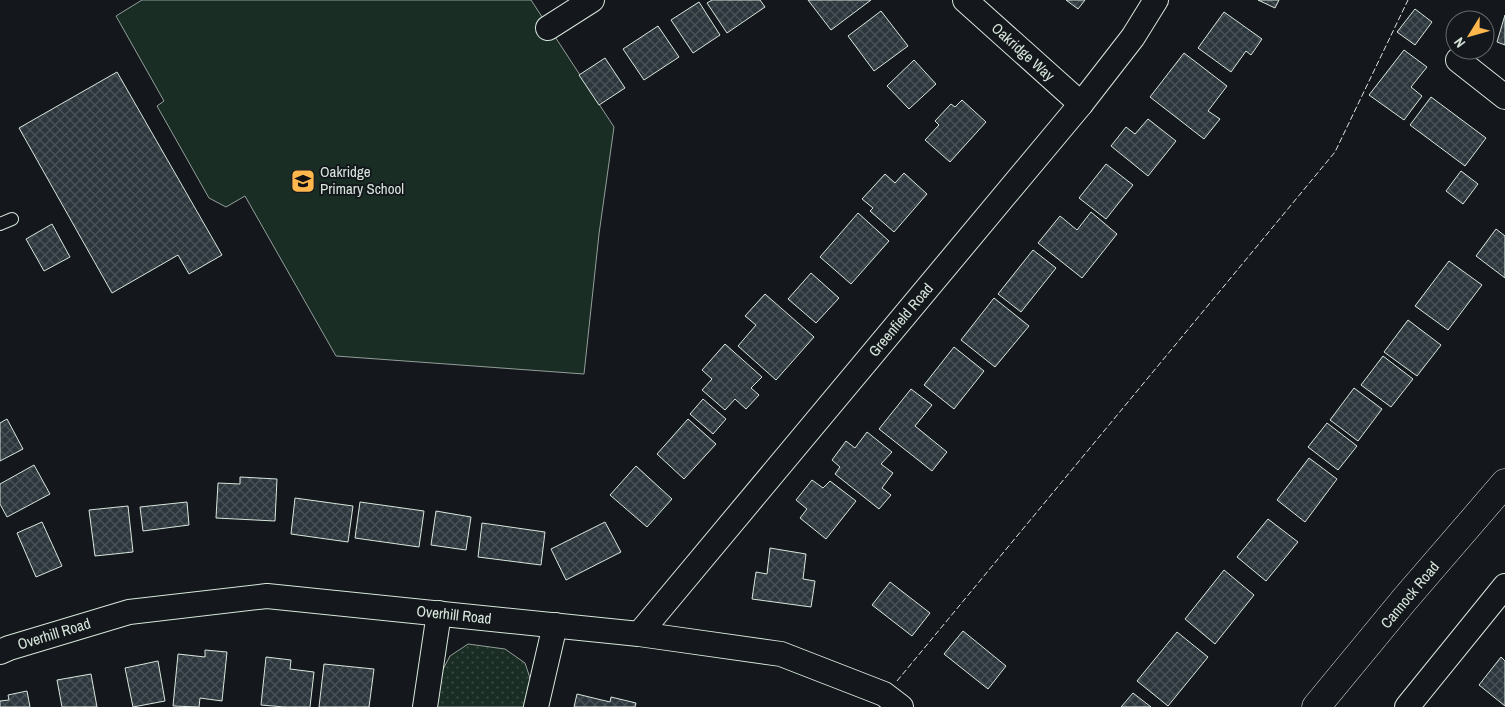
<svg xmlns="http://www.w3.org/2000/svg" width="1505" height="707" font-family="'Archivo Narrow',sans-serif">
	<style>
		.grass { fill: url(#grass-dots); stroke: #939e99 }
		.park { fill: #1a2d24; stroke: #939e99 }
		.building { fill: url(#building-cross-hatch); stroke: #d8e6dc }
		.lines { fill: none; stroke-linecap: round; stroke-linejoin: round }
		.service-casing { stroke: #d8e6dc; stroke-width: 14 }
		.minor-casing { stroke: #d8e6dc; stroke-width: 26 }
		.primary-casing { stroke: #d8e6dc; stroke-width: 29 }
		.service { stroke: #14181c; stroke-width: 12 }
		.minor { stroke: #14181c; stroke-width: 24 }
		.primary { stroke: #14181c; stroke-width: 28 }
		.fence { stroke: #d8e6dc; stroke-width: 1; stroke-dasharray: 6 2.5; stroke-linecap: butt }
		.labels { text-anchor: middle; stroke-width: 4; stroke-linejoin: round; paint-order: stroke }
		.street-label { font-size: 15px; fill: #d8e6dc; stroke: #14181c }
		.poi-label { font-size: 15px; fill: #d8e6dc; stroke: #14181c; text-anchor: start }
	</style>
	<defs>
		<pattern id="grass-dots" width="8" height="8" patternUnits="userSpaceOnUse" patternTransform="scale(1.25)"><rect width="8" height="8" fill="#1a2d24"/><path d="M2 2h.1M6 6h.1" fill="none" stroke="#3b4b43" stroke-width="1.8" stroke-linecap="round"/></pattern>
		<pattern id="building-cross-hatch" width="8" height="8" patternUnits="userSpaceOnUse" patternTransform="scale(1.25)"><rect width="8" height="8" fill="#2c363c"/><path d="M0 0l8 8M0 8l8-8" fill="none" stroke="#4a5358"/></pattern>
	</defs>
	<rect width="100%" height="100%" fill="#14181c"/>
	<polygon class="grass" points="468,644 505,649 525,663 531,681 525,707 435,707 440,675 450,656"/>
	<polygon class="park" points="142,0 531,0 614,127 599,234 584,374 336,356 245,196 226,207 209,198 157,106 164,101 116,16"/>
	<g class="building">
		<polygon points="712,0 760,0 765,7 727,33 707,3"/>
		<polygon points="808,0 871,0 831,30"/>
		<polygon points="1066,0 1085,0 1078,9"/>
		<polygon points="1258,0 1279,0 1275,8"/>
		<polygon points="699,2 720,35 693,53 671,20"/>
		<polygon points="1415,9 1432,22 1415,45 1397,32"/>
		<polygon points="881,11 908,46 874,71 848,36"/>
		<polygon points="1224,12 1262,39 1251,55 1246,51 1231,72 1198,48"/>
		<polygon points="1505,15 1505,45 1497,42"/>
		<polygon points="658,26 679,57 644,80 623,49"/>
		<polygon points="1404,50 1427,67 1411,87 1422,96 1404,120 1369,95"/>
		<polygon points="1184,53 1227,86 1208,111 1220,119 1204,139 1150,97"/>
		<polygon points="605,58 625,88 599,105 579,75"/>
		<polygon points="914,60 936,84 909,109 887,86"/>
		<polygon points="117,72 222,255 189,274 178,255 112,293 19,128"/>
		<polygon points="1431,97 1486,138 1465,166 1410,125"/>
		<polygon points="962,100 986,122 950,162 925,140 939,125 935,121 951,104 955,107"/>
		<polygon points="1148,119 1176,141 1148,176 1111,146 1126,127 1135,134"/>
		<polygon points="1106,164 1133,185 1106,219 1079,198"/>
		<polygon points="1461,171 1478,184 1463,204 1446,191"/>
		<polygon points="904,173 927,194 894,232 870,211 873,208 862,199 885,174 895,183"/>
		<polygon points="1091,212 1117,234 1082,278 1038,243 1060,216 1077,230"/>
		<polygon points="858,213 889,241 851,284 820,257"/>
		<polygon points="52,224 70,257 44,271 26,239"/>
		<polygon points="1496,229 1505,236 1505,278 1476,256"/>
		<polygon points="1033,250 1056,268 1021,312 998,294"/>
		<polygon points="1449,261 1482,285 1448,330 1415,306"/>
		<polygon points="811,273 839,298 816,323 788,299"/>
		<polygon points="765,294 814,337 776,380 738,346 756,325 745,316"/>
		<polygon points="994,298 1029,326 995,367 961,340"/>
		<polygon points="1408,320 1441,345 1417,376 1384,352"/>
		<polygon points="725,344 762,377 751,388 759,395 746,409 735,399 725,410 702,390 712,379 702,370"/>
		<polygon points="954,347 984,371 954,409 924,385"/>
		<polygon points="1383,356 1413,379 1391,407 1361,385"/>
		<polygon points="1354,388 1382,409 1358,441 1330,420"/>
		<polygon points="911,389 932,405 915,426 947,452 932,471 879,429"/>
		<polygon points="703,399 726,419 713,434 690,414"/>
		<polygon points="7,419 23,449 0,461 0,423"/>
		<polygon points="688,419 716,444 684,479 657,454"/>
		<polygon points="1327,423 1357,446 1338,470 1308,447"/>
		<polygon points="867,432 892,452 881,464 893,473 882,488 891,495 879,509 835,474 840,467 832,460 846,441 855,448"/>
		<polygon points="1309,458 1337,479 1305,522 1277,500"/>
		<polygon points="34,465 50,494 7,517 0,504 0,484"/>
		<polygon points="636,466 672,499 647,527 610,495"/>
		<polygon points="240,477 277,479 275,521 216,518 218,483 240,484"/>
		<polygon points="812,480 823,488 830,481 856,501 826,539 800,518 807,509 796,500"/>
		<polygon points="295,498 353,506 348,542 291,534"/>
		<polygon points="187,502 189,525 143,531 140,507"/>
		<polygon points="360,502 424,511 419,547 355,538"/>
		<polygon points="128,506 133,552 95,556 89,510"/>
		<polygon points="436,511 471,517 466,550 431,545"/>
		<polygon points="1268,519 1298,542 1266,581 1237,557"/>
		<polygon points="42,522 62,566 36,577 17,533"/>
		<polygon points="605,522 621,552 566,580 551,549"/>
		<polygon points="482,523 545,532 541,565 478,557"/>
		<polygon points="770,548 806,554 803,579 815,581 811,607 752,599 756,572 767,574"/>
		<polygon points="1224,570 1254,595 1215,644 1185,619"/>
		<polygon points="890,582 930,613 912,636 872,605"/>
		<polygon points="963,631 1006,666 988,689 944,654"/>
		<polygon points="1177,632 1208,657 1168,706 1137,681"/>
		<polygon points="205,650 227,652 222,701 200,698 199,707 173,706 178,654 205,657"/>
		<polygon points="266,657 291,660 290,669 314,672 310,707 284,707 261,705"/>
		<polygon points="1501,657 1505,661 1505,706 1479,685"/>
		<polygon points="158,661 165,701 133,707 125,668"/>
		<polygon points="324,664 374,669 369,707 319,707"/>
		<polygon points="91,674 97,707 62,707 57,680"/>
		<polygon points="27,691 30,707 0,707 0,701 9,700 8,695"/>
		<polygon points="1133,693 1151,707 1121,707"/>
		<polygon points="577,694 610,702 611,697 636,703 635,707 574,707"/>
	</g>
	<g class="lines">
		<g class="service-casing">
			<polyline id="service" points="0,224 12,219"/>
		</g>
		<g class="minor-casing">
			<g id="minor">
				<polyline points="965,0 1081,104"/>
				<polyline points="548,28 592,0"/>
				<polyline points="1458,60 1505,97"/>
				<polyline points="639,634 1081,104 1133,37 1156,0"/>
				<polyline points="0,652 9,648 129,612 267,596 639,634 781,654 884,694 901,707"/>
				<polyline points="425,707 439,613"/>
				<polyline points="536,707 555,625"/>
				<polyline points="1407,707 1505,586"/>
			</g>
		</g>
		<g class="primary-casing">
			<polyline id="primary" points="1316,707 1405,599 1505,483"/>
		</g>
		<use href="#service" class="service"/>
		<use href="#minor" class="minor"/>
		<use href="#primary" class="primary"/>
		<polyline class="fence" points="897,681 1335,152 1408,0"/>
	</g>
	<defs>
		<g id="school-square" transform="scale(1.25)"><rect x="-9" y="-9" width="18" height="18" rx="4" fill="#ffb74d" stroke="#14181c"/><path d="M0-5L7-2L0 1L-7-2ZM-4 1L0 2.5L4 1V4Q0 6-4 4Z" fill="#111"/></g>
	</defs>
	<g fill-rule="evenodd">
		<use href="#school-square" x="303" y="181"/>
	</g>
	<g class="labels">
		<g class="street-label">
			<text transform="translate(1023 52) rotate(42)" y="5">Oakridge Way</text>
			<text transform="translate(901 320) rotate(-50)" y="5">Greenfield Road</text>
			<text transform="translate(1410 595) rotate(-50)" y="5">Cannock Road</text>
			<text transform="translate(454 615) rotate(6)" y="5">Overhill Road</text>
			<text transform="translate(54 634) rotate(-17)" y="5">Overhill Road</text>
		</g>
		<g class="poi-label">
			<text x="320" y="177">Oakridge<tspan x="320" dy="17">Primary School</tspan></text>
		</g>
	</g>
	<g transform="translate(1470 35) rotate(233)"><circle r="24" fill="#14181c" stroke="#626a69"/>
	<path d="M0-4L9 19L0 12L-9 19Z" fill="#ffb74d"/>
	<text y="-8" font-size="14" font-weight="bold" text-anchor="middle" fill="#d8e6dc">N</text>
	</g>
</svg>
